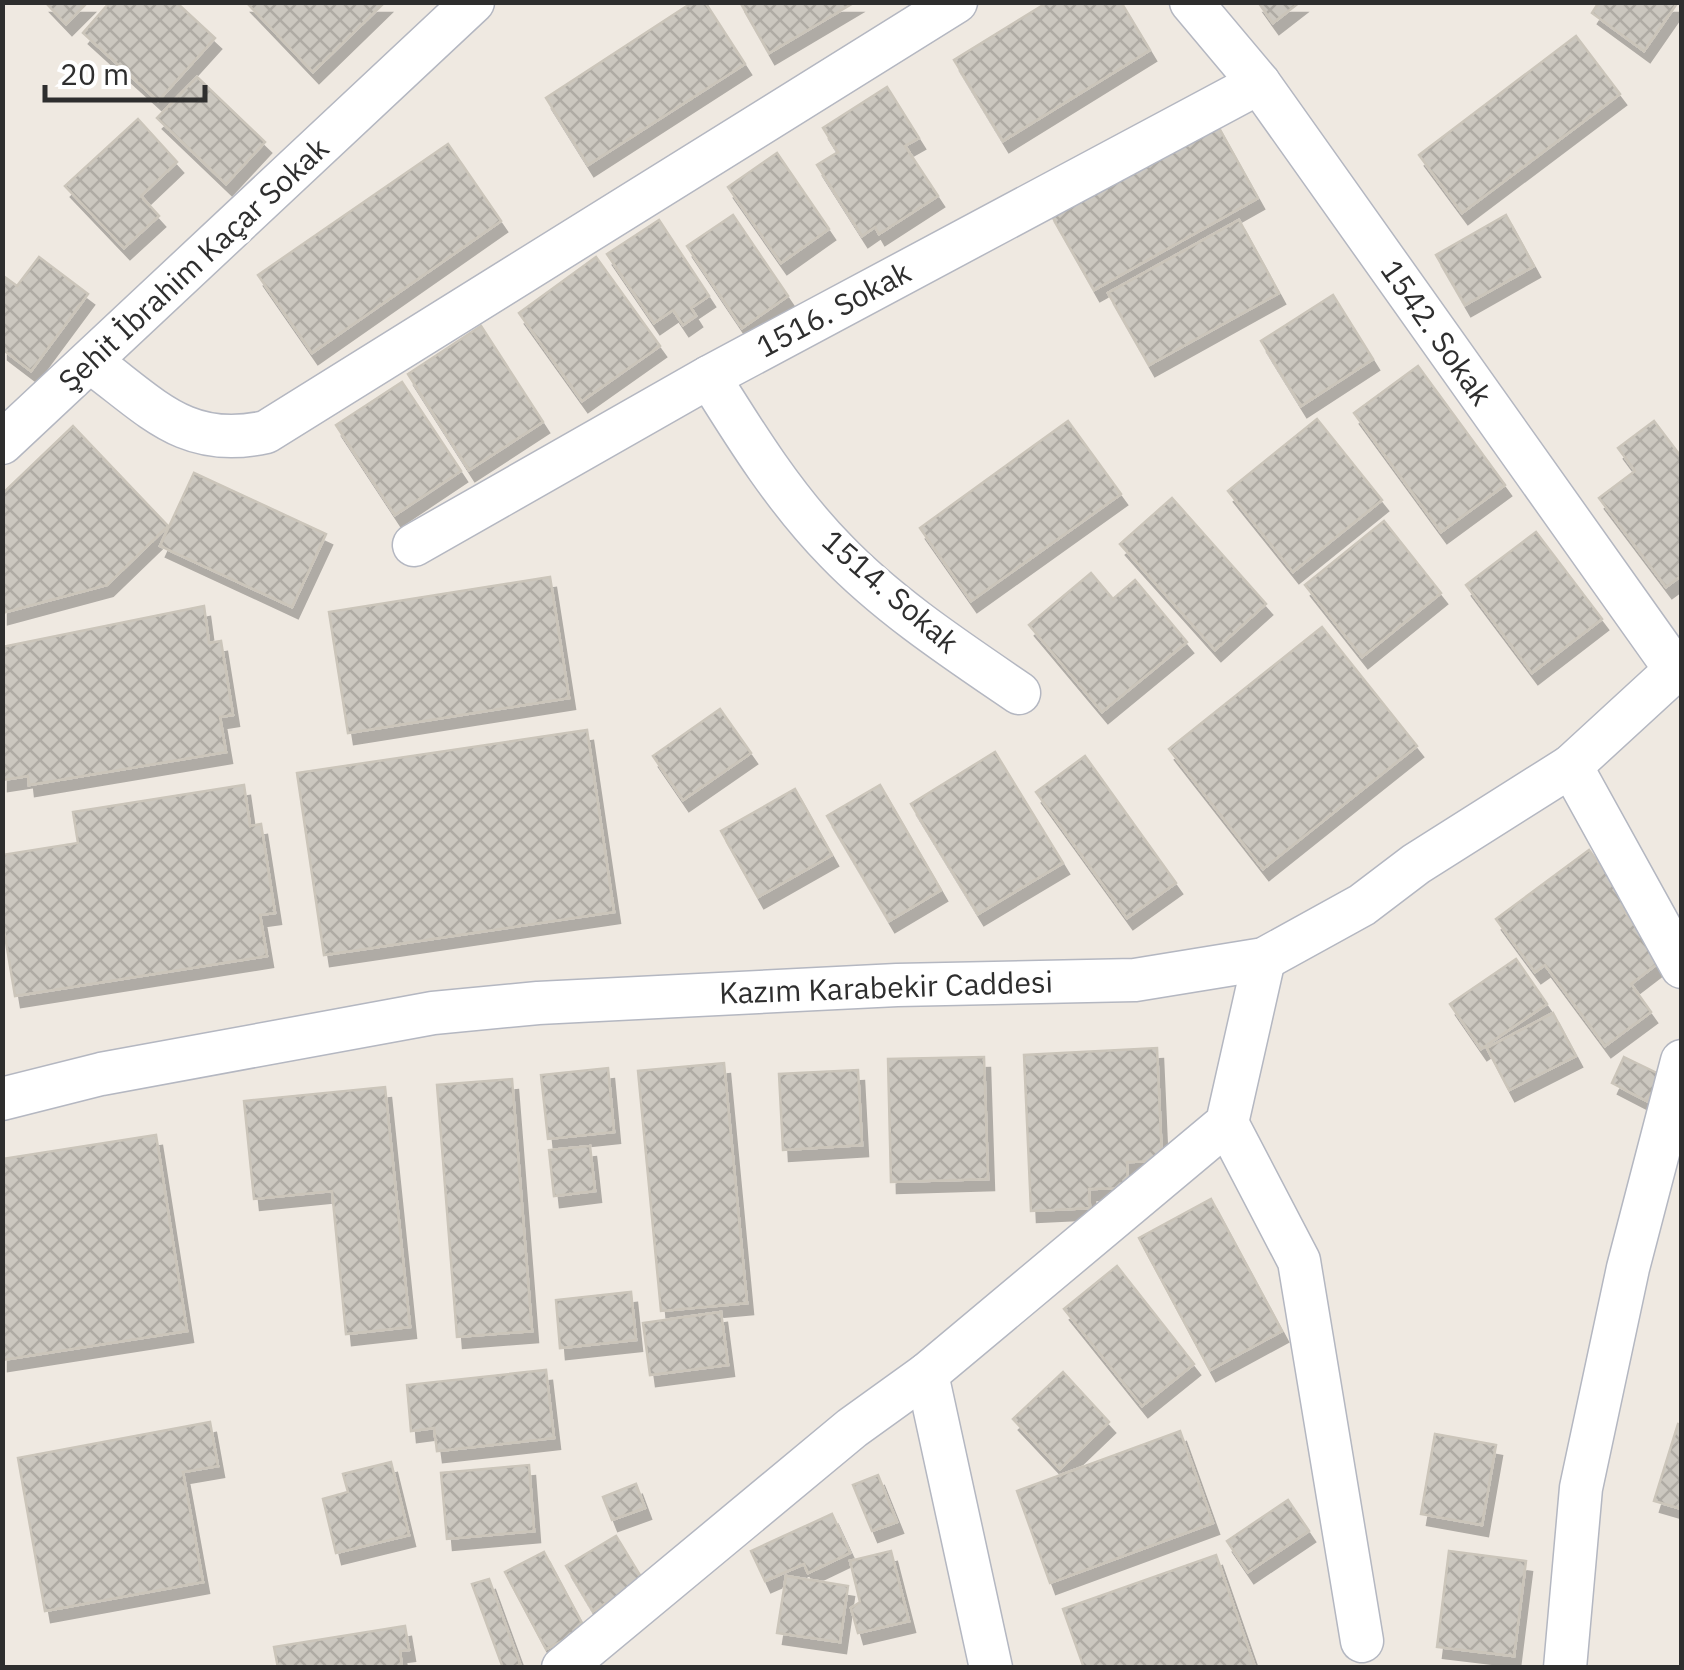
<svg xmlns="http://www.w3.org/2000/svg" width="1684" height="1670" font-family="'IBM Plex Sans',sans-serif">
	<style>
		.building { fill: url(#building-cross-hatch); stroke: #cbc5ba; stroke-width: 2.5; filter: url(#shadow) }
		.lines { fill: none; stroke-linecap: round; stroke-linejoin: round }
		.minor-casing { stroke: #b4b7c1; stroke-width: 45 }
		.minor { stroke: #fff; stroke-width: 42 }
		.labels { text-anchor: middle; stroke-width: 8; stroke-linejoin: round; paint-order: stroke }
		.street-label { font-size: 30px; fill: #2e2e2e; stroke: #fff }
	</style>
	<defs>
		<pattern id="building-cross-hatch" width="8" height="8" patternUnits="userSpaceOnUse" patternTransform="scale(2.5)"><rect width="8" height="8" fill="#cbc7bf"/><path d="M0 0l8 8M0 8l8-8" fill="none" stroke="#afaba4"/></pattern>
		<filter id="shadow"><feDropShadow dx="6" dy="11" stdDeviation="0" flood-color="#0004"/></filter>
	</defs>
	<rect width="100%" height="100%" fill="#efe9e1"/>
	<g class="building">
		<polygon points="45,2 88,2 66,24"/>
		<polygon points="110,2 176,2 215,38 158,101 83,33"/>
		<polygon points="246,2 385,2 313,72"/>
		<polygon points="693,2 705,2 745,64 588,165 546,98"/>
		<polygon points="740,2 855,2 769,53"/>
		<polygon points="1048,2 1121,2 1150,50 1003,141 954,60"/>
		<polygon points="1258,2 1300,2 1273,23"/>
		<polygon points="1599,2 1678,2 1644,51 1592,13"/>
		<polygon points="1576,36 1620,94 1462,213 1419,155"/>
		<polygon points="197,77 265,142 226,184 157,118"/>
		<polygon points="887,87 919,138 905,146 938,196 879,234 875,227 862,236 817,165 838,152 823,128"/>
		<polygon points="138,119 177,162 141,196 159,216 124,248 65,186"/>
		<polygon points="1214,119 1258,198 1094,290 1049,211"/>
		<polygon points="448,144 501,221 312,353 258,275"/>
		<polygon points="777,153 829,229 781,263 728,187"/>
		<polygon points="733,215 788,296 742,328 687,246"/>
		<polygon points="1506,215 1534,266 1465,305 1436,255"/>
		<polygon points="659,220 709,296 691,308 696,316 683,325 673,310 654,323 607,254"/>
		<polygon points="1239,220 1279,293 1149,365 1108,293"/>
		<polygon points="39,257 88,294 31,371 2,349 2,275 17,286"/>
		<polygon points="596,257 660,346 582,401 519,313"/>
		<polygon points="1333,295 1373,359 1301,406 1261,341"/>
		<polygon points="481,326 543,422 469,470 408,374"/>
		<polygon points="1418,366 1505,485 1441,532 1354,413"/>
		<polygon points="402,382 461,471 395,515 336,425"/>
		<polygon points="1317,419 1382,500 1293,572 1228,491"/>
		<polygon points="1068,421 1121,494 971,601 920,528"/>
		<polygon points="1654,421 1682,458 1682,575 1666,587 1599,498 1635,471 1618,448"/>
		<polygon points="73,426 168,526 107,585 2,613 2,494"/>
		<polygon points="194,473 326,534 292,607 160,546"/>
		<polygon points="1172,498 1266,604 1215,650 1120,544"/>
		<polygon points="1384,521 1441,593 1362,657 1305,585"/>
		<polygon points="1536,532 1602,619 1532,673 1466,585"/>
		<polygon points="1091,573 1113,599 1135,580 1187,642 1102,712 1029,625"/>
		<polygon points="550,577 569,698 348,733 329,612"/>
		<polygon points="204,606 209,643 221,641 233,715 220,717 226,752 29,785 28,776 2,780 2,647"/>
		<polygon points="1322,627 1417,746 1263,869 1169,749"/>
		<polygon points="720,709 751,753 683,800 653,756"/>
		<polygon points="587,730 614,912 324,955 297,773"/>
		<polygon points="995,752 1063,863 978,914 911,804"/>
		<polygon points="1085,756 1176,883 1127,918 1036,792"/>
		<polygon points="244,785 250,826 261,824 275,913 260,915 267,956 15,996 2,918 2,855 78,843 73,812"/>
		<polygon points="880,785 941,890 889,921 827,816"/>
		<polygon points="795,789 832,855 758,897 721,831"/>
		<polygon points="1589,850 1627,902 1621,907 1661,961 1631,984 1651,1012 1605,1046 1545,965 1535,972 1496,919"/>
		<polygon points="1516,959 1547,1004 1481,1049 1450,1004"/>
		<polygon points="1553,1013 1576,1056 1509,1090 1487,1048"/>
		<polygon points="1157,1048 1162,1161 1127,1162 1128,1188 1089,1189 1090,1208 1031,1211 1024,1055"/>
		<polygon points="984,1057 988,1179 891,1182 888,1059"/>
		<polygon points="1624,1057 1661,1075 1647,1101 1612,1083"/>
		<polygon points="724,1063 747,1303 661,1311 638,1071"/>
		<polygon points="608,1068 614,1132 548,1139 541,1075"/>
		<polygon points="858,1070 862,1145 783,1150 779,1074"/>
		<polygon points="512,1079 532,1331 457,1337 437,1085"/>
		<polygon points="385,1087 410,1327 346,1334 332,1191 254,1199 244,1101"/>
		<polygon points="156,1135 187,1331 2,1360 2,1159"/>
		<polygon points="590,1146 595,1191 554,1196 549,1150"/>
		<polygon points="1211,1199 1282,1331 1210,1370 1139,1238"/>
		<polygon points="1117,1266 1194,1364 1142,1406 1064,1309"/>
		<polygon points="631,1292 636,1340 560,1348 556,1300"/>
		<polygon points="721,1312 728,1365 650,1375 643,1323"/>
		<polygon points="546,1370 554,1438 437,1451 434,1428 411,1431 407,1385"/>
		<polygon points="1063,1372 1109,1422 1060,1469 1013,1419"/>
		<polygon points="210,1422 218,1466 183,1472 203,1582 45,1611 18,1458"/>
		<polygon points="1678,1424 1682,1425 1682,1509 1654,1501"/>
		<polygon points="1180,1431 1213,1523 1050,1583 1017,1491"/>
		<polygon points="1435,1434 1496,1445 1482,1525 1421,1514"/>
		<polygon points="391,1462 409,1535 336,1553 323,1499 348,1492 343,1474"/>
		<polygon points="529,1465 534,1531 447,1539 441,1473"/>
		<polygon points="878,1475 897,1522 872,1531 853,1485"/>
		<polygon points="636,1484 645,1508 612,1520 603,1497"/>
		<polygon points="1288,1500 1309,1531 1248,1572 1227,1541"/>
		<polygon points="832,1514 850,1553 808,1573 804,1564 765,1581 751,1551"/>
		<polygon points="616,1536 643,1580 593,1611 566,1566"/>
		<polygon points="891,1551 909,1621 858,1633 851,1608 860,1602 850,1561"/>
		<polygon points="1449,1551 1526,1561 1514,1656 1437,1647"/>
		<polygon points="544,1552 585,1629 546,1649 505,1572"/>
		<polygon points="1216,1555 1255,1667 1084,1668 1063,1609"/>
		<polygon points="786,1576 848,1586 840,1642 777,1633"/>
		<polygon points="489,1579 520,1664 512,1668 503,1668 472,1584"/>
		<polygon points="405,1626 409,1650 400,1651 402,1668 278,1668 274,1647"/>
	</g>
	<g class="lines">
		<g class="minor-casing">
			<g id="minor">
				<polyline points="1191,2 1259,83 1675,669"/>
				<path d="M92,363c60,44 94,87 174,69l690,-430"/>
				<path d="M709,377c38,61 76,122 127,174 53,55 120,99 183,142"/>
				<polyline points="2,443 473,2"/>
				<polyline points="414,545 709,377 1259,83"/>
				<polyline points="1571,766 1682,967"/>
				<polyline points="2,1099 101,1074 433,1013 538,1003 897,985 1135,980 1264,959 1362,905 1416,864 1571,766 1682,664"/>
				<polyline points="1227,1123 1299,1261 1362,1641"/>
				<polyline points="927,1374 991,1668"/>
				<polyline points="563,1668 852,1428 927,1374 1227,1123 1264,959"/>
				<polyline points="1565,1668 1581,1488 1628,1268 1682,1061"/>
			</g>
		</g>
		<use href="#minor" class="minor"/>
	</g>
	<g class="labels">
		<g class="street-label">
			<text transform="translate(194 265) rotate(-43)" y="10">Şehit İbrahim Kaçar Sokak</text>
			<text transform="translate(834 310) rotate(-28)" y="10">1516. Sokak</text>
			<text transform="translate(1436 333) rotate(55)" y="10">1542. Sokak</text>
			<text transform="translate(890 592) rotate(41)" y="10">1514. Sokak</text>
			<text transform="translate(886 988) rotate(-2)" y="10">Kazım Karabekir Caddesi</text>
		</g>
	</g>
	<rect width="1684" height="1670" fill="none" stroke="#2e2e2e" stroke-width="10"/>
	<path d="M45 85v15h160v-15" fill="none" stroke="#2e2e2e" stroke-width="5"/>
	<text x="60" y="85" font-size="30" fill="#2e2e2e" stroke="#ffffff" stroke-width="8" paint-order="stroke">20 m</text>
</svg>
